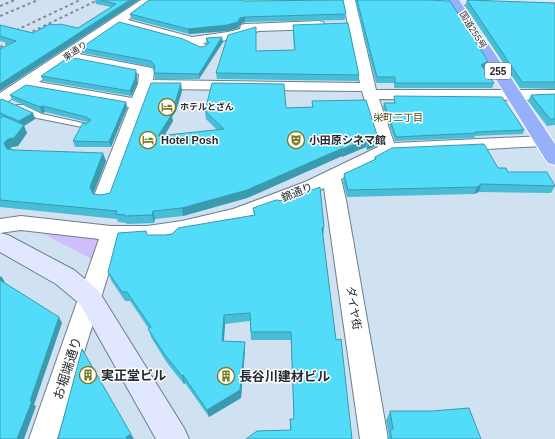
<svg xmlns="http://www.w3.org/2000/svg" width="555" height="439" font-family="Helvetica,'Noto Sans JP',sans-serif">
	<style>
		.green { fill: #cebefc }
		.lines { fill: none; stroke-linecap: round; stroke-linejoin: round }
		.lane-casing { stroke: #6d7e8b; stroke-width: 2 }
		.street-casing { stroke: #6d7e8b; stroke-width: 2 }
		.secondary-casing { stroke: #6d7e8b; stroke-width: 2 }
		.highway-casing { stroke: #fff; stroke-width: 2 }
		.lane { fill: #fff; fill-rule: evenodd }
		.street { fill: #fff; fill-rule: evenodd }
		.secondary { fill: #e0e7fe; fill-rule: evenodd }
		.highway { fill: #97b0fa; fill-rule: evenodd }
		.rail { stroke: #7f8c97; stroke-width: 2; stroke-dasharray: 3 3; stroke-linecap: butt }
		.wall { fill: #47bdd7 }
		.shaded-wall { fill: #3a9aaf }
		.building { fill: #53dcfa; stroke: #3a9aaf }
		.labels { text-anchor: middle; stroke-width: 3; stroke-linejoin: round; paint-order: stroke }
		.far-street-label { font-size: 9px; fill: #232a30; stroke: #fff }
		.far-poi-label { font-size: 9px; font-weight: bold; fill: #232a30; stroke: #fff; text-anchor: start }
		.shield { fill: #fff; stroke: #656a6e; stroke-width: 1 }
		.shield-label { font-size: 10px; font-weight: bold; fill: #232a30 }
		.far-neighbourhood-label { font-size: 10px; fill: #514d0f; stroke: #fff }
		.poi-label { font-size: 11px; font-weight: bold; fill: #232a30; stroke: #fff; text-anchor: start }
		.street-label { font-size: 11px; fill: #232a30; stroke: #fff }
		.near-street-label { font-size: 13px; fill: #232a30; stroke: #fff }
		.near-poi-label { font-size: 13px; font-weight: bold; fill: #232a30; stroke: #fff; text-anchor: start }
	</style>
	<rect width="100%" height="100%" fill="#d0e2f1"/>
	<polygon class="green" points="34,229 101,237 92,259"/>
	<g class="lines">
		<g class="lane-casing">
			<polygon id="lane" points="17,105 23,105 42,114 87,124 91,126 87,128 37,118 17,109"/>
		</g>
		<g class="street-casing">
			<path id="street" d="M141,0h14l-27,20 64,17 36,-5 12,-3 1,-4 4,-1 74,-3 4,1 2,3 -2,3 -4,1 -60,2 -30,9 -26,3 5,4 -2,3 -5,1 -17,-8 -64,-18 -41,29 73,14 2,3 -1,9 207,3 -17,-83h12l21,90h179v10l-176,-1 15,44 150,-7 6,1 2,4 -2,4 -6,1 -154,8 -49,25 5,21 42,239h-28l-36,-251c-14,7 -28,11 -42,17 -53,21 -106,35 -163,35l-62,199h-28l70,-200 -78,-9 -21,3v-14l21,-3 90,10h36l35,-5 51,-12 72,-27 73,-35 -16,-56 -211,-2 -37,107 -3,5 -7,1 -7,-1 -3,-5 35,-89 -101,-18 -23,14 -5,2v-12zM70,60l69,14 -1,10 -6,14 -93,-16z"/>
		</g>
		<g class="secondary-casing">
			<g id="secondary">
				<polygon points="422,0 555,0 555,7 428,4 424,3"/>
				<polygon points="0,233 8,235 74,270 98,290 184,428 189,439 156,439 80,304 56,284 0,252"/>
			</g>
		</g>
		<g class="highway-casing">
			<polygon id="highway" points="447,0 459,0 555,144 555,165 548,163 545,159"/>
		</g>
		<use href="#lane" class="lane"/>
		<use href="#street" class="street"/>
		<use href="#secondary" class="secondary"/>
		<use href="#highway" class="highway"/>
		<g class="rail">
			<polyline points="0,6 15,0"/>
			<polyline points="0,16 38,0"/>
			<polyline points="0,38 80,0"/>
			<polyline points="0,47 98,0"/>
		</g>
	</g>
	<g class="wall">
		<polygon points="95,0 139,0 0,91 10,44 0,41 0,25 33,33 57,25 78,28 111,7 96,4"/>
		<polygon points="149,0 242,0 242,1 243,1 346,14 345,20 245,22 241,24 238,28 228,31 189,34 131,19 130,14"/>
		<polygon points="355,0 427,0 486,66 483,68 494,83 492,88 394,88 394,83 376,83"/>
		<polygon points="467,0 555,3 555,89 520,88 465,6"/>
		<polygon points="293,25 359,75 358,81 217,79 216,73 256,51 294,50 293,31"/>
		<polygon points="206,38 223,42 199,79 155,79 154,73 154,69 152,67 83,53 81,48 200,47 206,46 207,45 206,43"/>
		<polygon points="137,75 137,84 131,96 43,81 41,76"/>
		<polygon points="182,91 176,111 172,117 173,121 165,135 217,130 206,119 205,111 286,108 312,107 312,101 376,146 367,150 366,147 342,157 342,156 247,198 183,216 155,219 154,223 127,224 126,223 118,222 117,219 0,207 0,100 33,113 35,119 24,126 27,133 18,146 12,147 9,149 106,161 93,194 101,195 110,193"/>
		<polygon points="555,94 555,125 547,126 528,101 531,95"/>
		<polygon points="10,95 126,102 127,108 111,147 75,147 73,141 87,122 45,112 42,113 12,100"/>
		<polygon points="394,96 524,130 523,134 475,136 474,138 395,141 383,107 384,103 394,103"/>
		<polygon points="375,157 498,168 508,172 555,186 551,193 479,192 474,194 347,197 343,182 344,174 374,160"/>
		<polygon points="253,208 324,227 323,235 323,236 336,340 352,439 290,430 290,419 294,419 291,340 251,340 250,321 225,324 224,341 245,342 245,350 241,398 209,417 185,383 184,384 167,363 151,337 149,329 130,301 125,301 111,280 108,272 147,235 165,235 172,234 254,215"/>
		<polygon points="390,411 481,439 387,439 389,435 386,421"/>
	</g>
	<g class="shaded-wall">
		<polygon points="130,0 139,0 0,91 0,84"/>
		<polygon points="245,17 245,22 241,24 238,28 228,31 189,34 188,29"/>
		<polygon points="222,37 223,42 199,79 199,74"/>
		<polygon points="488,61 486,66 480,71 481,65"/>
		<polygon points="136,70 137,75 137,84 131,96 130,91"/>
		<polygon points="181,83 182,91 176,111 172,117 173,121 159,144 158,136 169,113"/>
		<polygon points="126,102 127,108 111,147 109,142"/>
		<polygon points="43,106 45,112 42,113 40,107"/>
		<polygon points="33,113 35,119 24,126 27,133 18,146 12,147 8,151 4,143 8,139 22,127 19,121"/>
		<polygon points="378,138 376,146 367,150 368,143"/>
		<polygon points="367,139 366,147 342,157 343,149"/>
		<polygon points="343,148 342,156 247,198 183,216 182,208"/>
		<polygon points="103,153 106,161 93,195 90,187"/>
		<polygon points="481,184 479,192 474,194 477,187"/>
		<polygon points="153,211 155,219 154,223 152,215"/>
		<polygon points="324,227 323,235 321,236 322,228"/>
		<polygon points="1,276 5,282 2,285 0,282 0,277"/>
		<polygon points="224,315 225,324 223,349 222,341"/>
		<polygon points="59,317 62,323 34,405 36,406 24,439 17,439"/>
		<polygon points="245,342 245,350 241,398 209,417 207,410"/>
		<polygon points="183,375 185,383 184,384 182,376"/>
		<polygon points="131,434 134,439 128,439 126,437"/>
	</g>
	<g class="building">
		<polygon points="101,0 130,0 0,84 0,49 16,41 0,36 0,25 33,33 50,24 57,25 60,24 78,28 116,4"/>
		<polygon points="149,0 241,0 243,1 343,0 346,14 245,17 240,18 238,22 227,25 188,29 130,14"/>
		<polygon points="357,0 427,0 450,1 488,61 481,65 494,83 395,83 395,77 377,77"/>
		<polygon points="467,0 555,3 555,82 522,82"/>
		<polygon points="119,22 183,39 200,47 206,46 209,43 206,38 222,37 199,74 154,73 155,66 151,61 81,48"/>
		<polygon points="348,23 359,75 216,73 228,35 256,27 256,51 295,50 293,25"/>
		<polygon points="69,57 136,70 135,79 130,91 41,76"/>
		<polygon points="151,83 181,83 175,103 169,113 172,114 158,136 224,129 205,111 212,83 284,84 286,108 313,107 312,101 366,100 378,138 368,143 367,139 343,149 343,148 247,190 182,208 153,211 152,215 125,216 125,215 115,214 117,211 0,200 0,118 3,116 24,125 14,138 8,139 4,143 7,149 14,150 103,153 90,187 93,194 101,195 110,193"/>
		<polygon points="26,85 126,102 109,142 73,141 83,123 86,124 91,120 86,117 43,106 40,107 10,95"/>
		<polygon points="555,94 555,119 550,119 531,95"/>
		<polygon points="394,96 502,97 524,130 475,132 476,133 396,137 384,103 395,103"/>
		<polygon points="2,99 33,113 19,121 0,113 0,100"/>
		<polygon points="484,144 498,168 506,168 508,172 547,172 555,186 481,184 477,187 348,190 344,174 376,159 375,157 392,148"/>
		<polygon points="320,187 324,227 322,228 336,340 341,339 352,439 246,439 257,431 291,430 290,419 294,419 291,332 251,332 250,313 224,315 222,341 245,342 240,390 207,410 183,375 182,376 165,355 148,329 151,327 127,292 122,292 108,272 118,233 146,231 147,235 165,235 172,234 178,228 255,215 253,208 276,200 284,201"/>
		<polygon points="0,280 59,317 30,401 32,401 17,439 0,439"/>
		<polygon points="82,349 131,434 126,437 128,439 58,439"/>
		<polygon points="469,408 481,439 392,439 390,431 393,429 390,411 432,411"/>
	</g>
	<defs>
		<g id="hotel-ring" transform="scale(0.9)"><circle r="9.5" fill="#fff" stroke="#7e781e" stroke-width="1.5"/><path d="M-6-4.5h1.5V1H6V5H4.5V3h-9V5H-6ZM-4 0a1.8 1.8 0 1 1 3.6 0ZM.5 0V-2.5h3Q6-2.5 6 0Z" fill="#7e781e"/></g>
		<g id="theatre-ring" transform="scale(0.9)"><circle r="9.5" fill="#fff" stroke="#7e781e" stroke-width="1.5"/><path d="M-5-5.5Q0-4 5-5.5V0Q5 5 0 6Q-5 5-5 0ZM-3.3-2.5H-1v1.5H-3.3ZM1-2.5H3.3v1.5H1ZM-2.8 1Q0 5.5 2.8 1Z" fill="#7e781e"/></g>
		<g id="building-ring" transform="scale(0.9)"><circle r="9.5" fill="#fff" stroke="#7e781e" stroke-width="1.5"/><path d="M-4-6H4V6H1V3H-1V6H-4ZM-2.5-4.3h1.7v1.8h-1.7ZM.8-4.3h1.7v1.8H.8ZM-2.5-1h1.7V.8h-1.7ZM.8-1h1.7V.8H.8Z" fill="#7e781e"/></g>
	</defs>
	<g fill-rule="evenodd">
		<use href="#hotel-ring" x="167" y="107"/>
		<use href="#hotel-ring" x="148" y="140"/>
		<use href="#theatre-ring" x="296" y="140"/>
		<use href="#building-ring" x="88" y="375"/>
		<use href="#building-ring" x="226" y="376"/>
	</g>
	<g class="labels">
		<g class="far-street-label">
			<text transform="translate(473 30) rotate(58)" y="3">国道255号</text>
			<text transform="translate(75 51) rotate(-35)" y="3">東通り</text>
		</g>
		<g class="far-poi-label">
			<text x="180" y="110">ホテルとざん</text>
		</g>
		<rect class="shield" x="485" y="63" width="26" height="16" rx="3"/>
		<g class="shield-label">
			<text x="498" y="75">255</text>
		</g>
		<g class="far-neighbourhood-label">
			<text x="398" y="121">栄町二丁目</text>
		</g>
		<g class="poi-label">
			<text x="161" y="144">Hotel Posh</text>
			<text x="309" y="144">小田原シネマ館</text>
		</g>
		<g class="street-label">
			<text transform="translate(297 192) rotate(-22)" y="4">錦通り</text>
			<text transform="translate(354 308) rotate(81)" y="4">ダイヤ街</text>
		</g>
		<g class="near-street-label">
			<text transform="translate(67 368) rotate(-72)" y="5">お堀端通り</text>
		</g>
		<g class="near-poi-label">
			<text x="101" y="380">実正堂ビル</text>
			<text x="239" y="381">長谷川建材ビル</text>
		</g>
	</g>
</svg>
